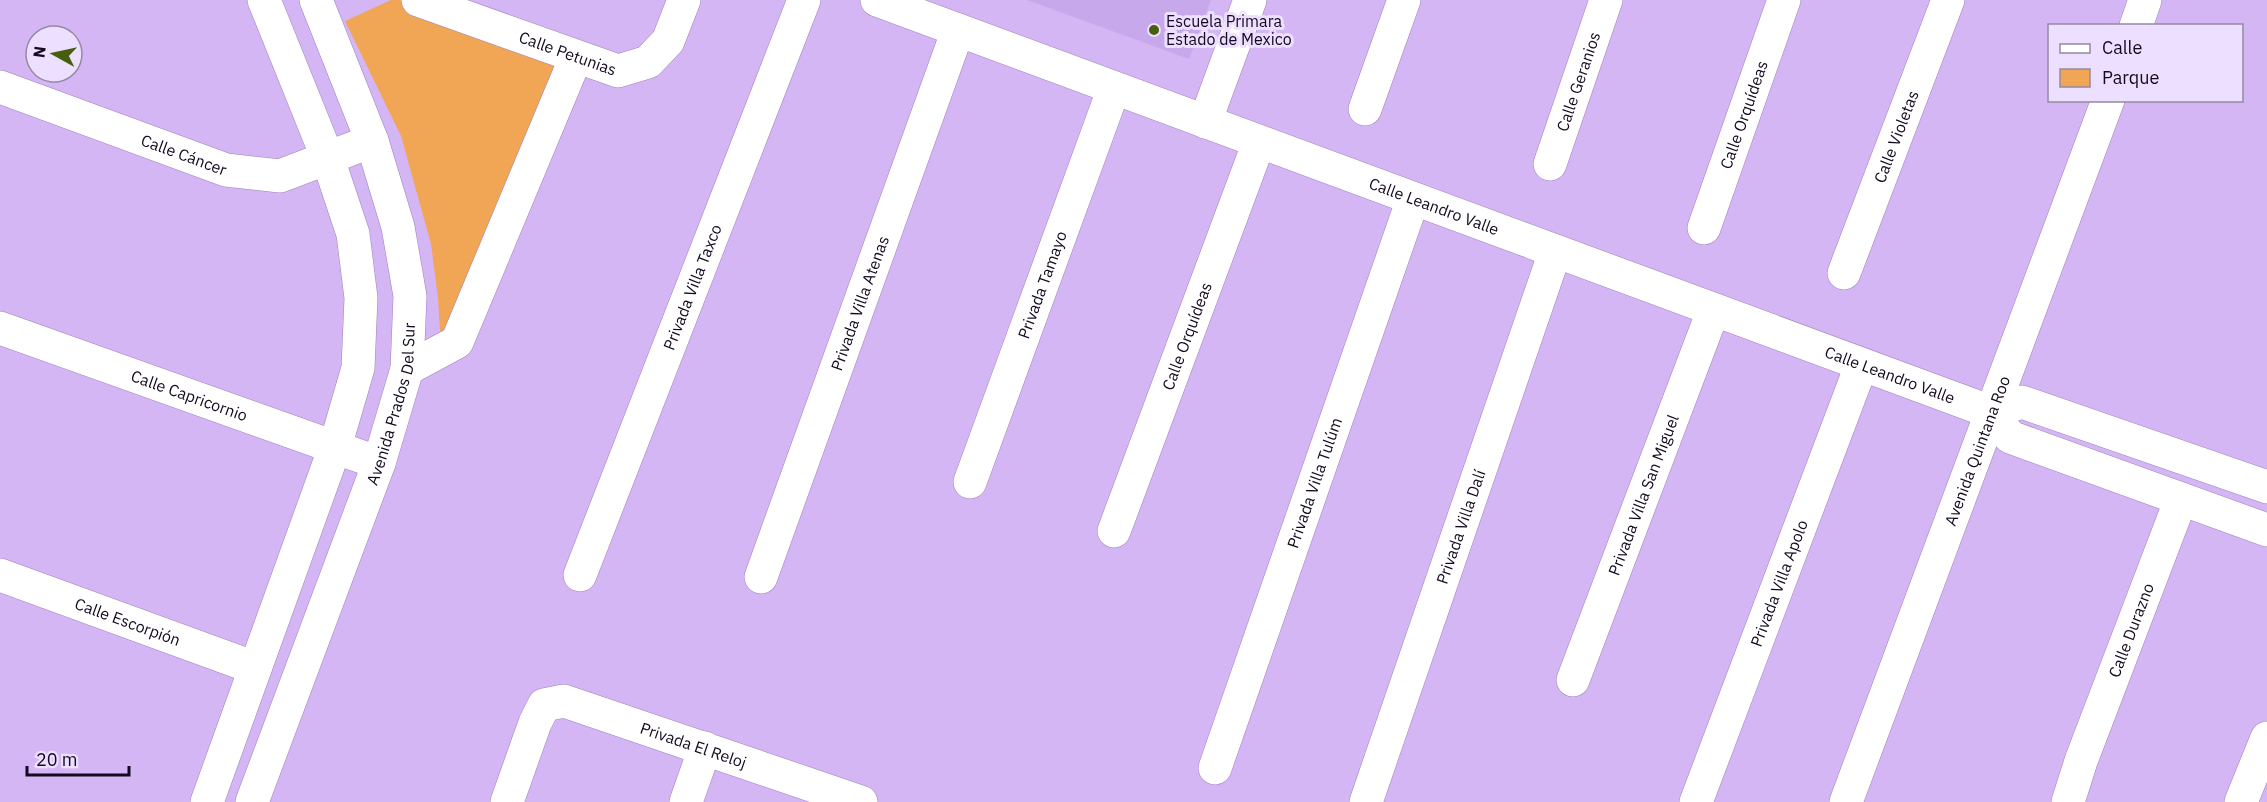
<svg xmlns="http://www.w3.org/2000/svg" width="2267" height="802" font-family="'IBM Plex Sans',sans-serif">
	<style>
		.built { fill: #c7a8eb }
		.green { fill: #f0a655 }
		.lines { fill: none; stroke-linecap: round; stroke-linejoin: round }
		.street-casing { stroke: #9d81bc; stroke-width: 34 }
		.secondary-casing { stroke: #9d81bc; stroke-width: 34 }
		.street { stroke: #fff; stroke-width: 33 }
		.secondary { stroke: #fff; stroke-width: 33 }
		.poi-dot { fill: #465f0d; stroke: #eddfff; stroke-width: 2 }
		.labels { text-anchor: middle; stroke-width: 6; stroke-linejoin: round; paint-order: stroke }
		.poi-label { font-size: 16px; fill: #14091f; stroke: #eddfff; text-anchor: start }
		.street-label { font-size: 16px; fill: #14091f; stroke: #eddfff }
	</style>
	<rect width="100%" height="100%" fill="#d4b6f5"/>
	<polygon class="built" points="1027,0 1211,0 1189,59"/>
	<polygon class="green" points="391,0 400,0 557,62 449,331 440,331 438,298 431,244 401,136 345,21"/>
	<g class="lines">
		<g class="street-casing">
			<g id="street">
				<path id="s1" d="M418,0l200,71 30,-9 20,-21 16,-41"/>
				<path id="s2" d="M0,87l226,83 54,6 92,-35"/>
				<polyline points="1365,109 1404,0"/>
				<polyline points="1205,122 1250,0"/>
				<path id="s3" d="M1550,164l56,-164"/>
				<path id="s4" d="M1704,228l80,-228"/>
				<path id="s5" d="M1844,273l104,-273"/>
				<path id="s6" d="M0,328l379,135"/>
				<polyline points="407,369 457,342 576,57"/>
				<path id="s7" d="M970,482l144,-394"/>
				<path id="s8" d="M1114,531l145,-389"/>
				<path id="s9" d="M0,575l255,93"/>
				<path id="s10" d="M580,575l224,-575"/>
				<path id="s11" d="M761,577l197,-547"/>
				<path id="s12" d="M1573,680l140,-369"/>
				<path id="s13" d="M1215,768l198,-569"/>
				<path id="s14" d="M507,802l28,-79 9,-18 20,-4 297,101"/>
				<polyline points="686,802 705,748"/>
				<path id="s15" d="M1366,802l189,-550"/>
				<path id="s16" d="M1696,802l165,-436"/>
				<path id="s17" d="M2068,802l13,-41 100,-262"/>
				<polyline points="2241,802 2267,738"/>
			</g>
		</g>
		<g class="secondary-casing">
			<g id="secondary">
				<path id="s18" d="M877,0l1114,412 19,25 257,93"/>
				<polyline points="2136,26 2145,0"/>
				<polyline points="1991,412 2022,402 2267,487"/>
				<polyline points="207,802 335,447 358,368 361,298 353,234 328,159 264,0"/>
				<path id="s19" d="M252,802l127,-339 28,-94 3,-73 -12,-69 -26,-86 -56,-141"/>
				<path id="s20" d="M1846,802l262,-702"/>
			</g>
		</g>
		<use href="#street" class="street"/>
		<use href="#secondary" class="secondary"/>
	</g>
	<circle class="poi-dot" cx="1154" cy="30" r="6"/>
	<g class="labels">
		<g class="poi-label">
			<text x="1166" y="27">Escuela Primara<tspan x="1166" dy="18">Estado de Mexico</tspan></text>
		</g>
		<g class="street-label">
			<text dy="6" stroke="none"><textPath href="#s1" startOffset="159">Calle Petunias</textPath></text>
			<text dy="6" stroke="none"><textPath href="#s3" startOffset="87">Calle Geranios</textPath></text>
			<text dy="6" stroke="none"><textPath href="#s4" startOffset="120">Calle Orquídeas</textPath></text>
			<text dy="6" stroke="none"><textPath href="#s5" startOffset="146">Calle Violetas</textPath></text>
			<text dy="6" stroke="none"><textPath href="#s2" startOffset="196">Calle Cáncer</textPath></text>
			<text dy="6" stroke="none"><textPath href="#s18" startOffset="594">Calle Leandro Valle</textPath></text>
			<text dy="6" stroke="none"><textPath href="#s7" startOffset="210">Privada Tamayo</textPath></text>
			<text dy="6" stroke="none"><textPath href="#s10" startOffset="309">Privada Villa Taxco</textPath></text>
			<text dy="6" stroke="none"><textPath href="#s11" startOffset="291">Privada Villa Atenas</textPath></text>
			<text dy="6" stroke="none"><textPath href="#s8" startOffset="208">Calle Orquídeas</textPath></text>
			<text dy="6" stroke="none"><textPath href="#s18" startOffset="1080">Calle Leandro Valle</textPath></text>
			<text dy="6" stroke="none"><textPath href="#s6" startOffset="201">Calle Capricornio</textPath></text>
			<text dy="6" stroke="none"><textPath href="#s19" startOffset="423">Avenida Prados Del Sur</textPath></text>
			<text dy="6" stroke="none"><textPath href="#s20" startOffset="375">Avenida Quintana Roo</textPath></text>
			<text dy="6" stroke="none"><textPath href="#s13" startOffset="302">Privada Villa Tulúm</textPath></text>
			<text dy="6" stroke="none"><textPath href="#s12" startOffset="198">Privada Villa San Miguel</textPath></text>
			<text dy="6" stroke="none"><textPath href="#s15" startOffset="291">Privada Villa Dalí</textPath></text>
			<text dy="6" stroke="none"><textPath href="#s16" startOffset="234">Privada Villa Apolo</textPath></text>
			<text dy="6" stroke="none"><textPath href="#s9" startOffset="136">Calle Escorpión</textPath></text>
			<text dy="6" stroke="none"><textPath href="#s17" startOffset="183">Calle Durazno</textPath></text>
			<text dy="6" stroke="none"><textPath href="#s14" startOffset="261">Privada El Reloj</textPath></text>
		</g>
	</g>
	<rect x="2048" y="24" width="195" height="78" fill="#eddfff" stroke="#9689a5" stroke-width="1.5"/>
	<rect x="2060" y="44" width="30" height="9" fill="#ffffff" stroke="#9689a5" stroke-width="1.5"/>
	<text x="2102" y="54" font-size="18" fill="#14091f">Calle</text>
	<rect x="2060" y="69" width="30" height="18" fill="#f0a655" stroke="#9689a5" stroke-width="1.5"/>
	<text x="2102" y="84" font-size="18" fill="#14091f">Parque</text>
	<g transform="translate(54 54) rotate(278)"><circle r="28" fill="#eddfff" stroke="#9689a5" stroke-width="1.5"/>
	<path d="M0-4.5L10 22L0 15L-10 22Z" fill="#465f0d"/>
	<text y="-9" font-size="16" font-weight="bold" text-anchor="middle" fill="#14091f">N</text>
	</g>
	<path d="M27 766v9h102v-9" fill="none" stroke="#14091f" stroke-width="3"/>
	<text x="36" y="766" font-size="18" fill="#14091f" stroke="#eddfff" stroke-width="4.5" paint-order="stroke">20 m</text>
</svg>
